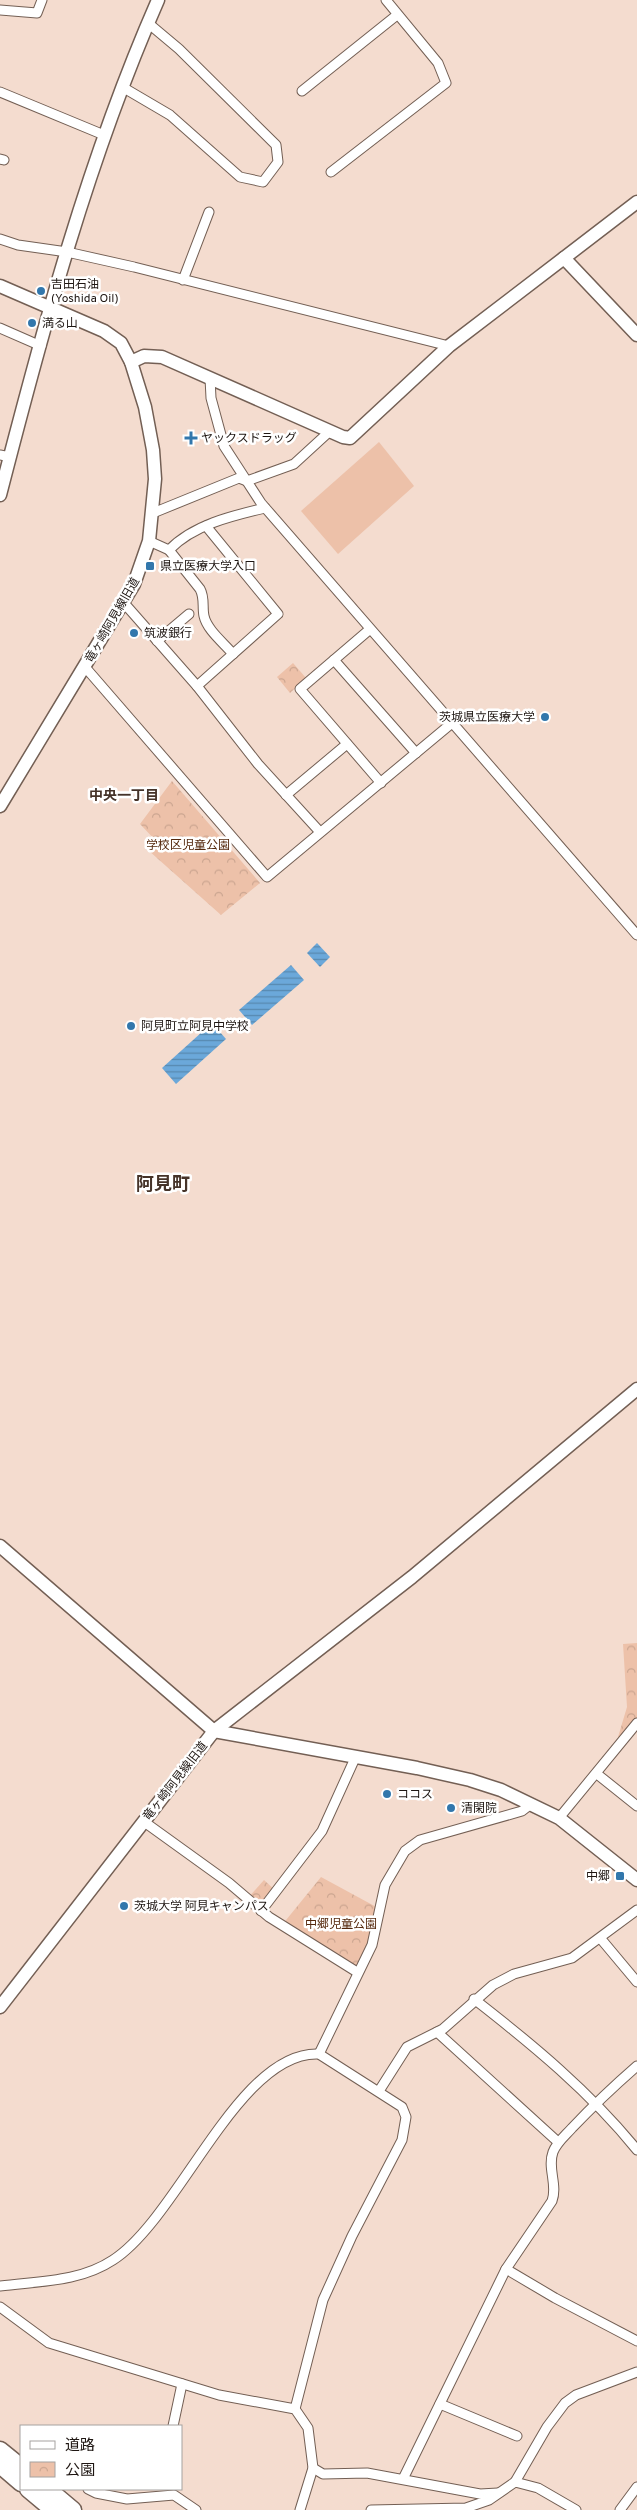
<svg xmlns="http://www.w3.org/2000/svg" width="637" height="2510" font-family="Overpass,'Noto Sans JP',sans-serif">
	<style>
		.park { fill: url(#park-crowns) }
		.pitch { fill: #edc1a9 }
		.water { fill: url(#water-rules) }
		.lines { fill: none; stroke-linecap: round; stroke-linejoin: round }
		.street-casing { stroke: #735f54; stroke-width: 11 }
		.secondary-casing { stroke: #735f54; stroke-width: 15 }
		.highway-casing { stroke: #735f54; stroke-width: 19 }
		.street { stroke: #fff; stroke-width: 9 }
		.secondary { stroke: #fff; stroke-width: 12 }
		.highway { stroke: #fff; stroke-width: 16 }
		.poi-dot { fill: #3277ac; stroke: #fff; stroke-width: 2 }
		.labels { text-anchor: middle; stroke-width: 5; stroke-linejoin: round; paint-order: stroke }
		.poi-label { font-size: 12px; fill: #1e1612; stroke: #fff; text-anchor: start }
		.street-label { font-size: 12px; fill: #1e1612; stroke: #fff }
		.park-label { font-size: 12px; fill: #54280c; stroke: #fff }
		.neighbourhood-label { font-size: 14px; font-weight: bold; fill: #453329; stroke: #fff }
		.district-label { font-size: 18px; font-weight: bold; fill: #453329; stroke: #fff }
	</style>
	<defs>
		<pattern id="park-crowns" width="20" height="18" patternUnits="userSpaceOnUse" patternTransform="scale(1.25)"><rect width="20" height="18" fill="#edc1a9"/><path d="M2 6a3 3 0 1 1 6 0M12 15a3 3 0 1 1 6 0" fill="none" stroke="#cba590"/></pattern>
		<pattern id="water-rules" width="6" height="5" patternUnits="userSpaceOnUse" patternTransform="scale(1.25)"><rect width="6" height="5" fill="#6ba8da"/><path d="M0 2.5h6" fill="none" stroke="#5788af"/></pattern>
	</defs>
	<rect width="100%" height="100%" fill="#f4dccf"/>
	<g class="park">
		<polygon points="293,663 306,678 290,693 277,677"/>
		<polygon points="172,781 260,883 221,915 148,850 156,841 140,824"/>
		<polygon points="637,1643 637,1721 622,1740 618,1737 627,1707 623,1644"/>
		<polygon points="321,1877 380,1909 372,1945 357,1972 282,1925"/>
		<polygon points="264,1880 276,1891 261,1911 247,1899"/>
	</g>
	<polygon class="pitch" points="379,442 414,486 338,554 301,511"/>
	<g class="water">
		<polygon points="317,943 330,957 320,967 307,953"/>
		<polygon points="291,965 304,980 252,1025 239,1010"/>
		<polygon points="212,1023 226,1039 176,1084 162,1068"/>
	</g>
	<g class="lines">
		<g class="street-casing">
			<g id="street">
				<polyline points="0,10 37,13 42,0"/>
				<polyline points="124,88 170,115 240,177 263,182 278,162 276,145 179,49 148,23"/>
				<polyline points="302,91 397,15"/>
				<polyline points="0,92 104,135"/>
				<polyline points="0,159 4,160"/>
				<polyline points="331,172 446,83 438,63 386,0"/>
				<polyline points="0,239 18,245 67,252 134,267 449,346"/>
				<polyline points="183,280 209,212"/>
				<polyline points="0,328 41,346"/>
				<polyline points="210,378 211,398 224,446 261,503 637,935"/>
				<polyline points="0,455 10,457"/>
				<polyline points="153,513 239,478 247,481 294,464 330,431"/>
				<path d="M149,541l20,9c24,-25 62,-34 96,-42"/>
				<path d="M169,550l31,39c5,9 2,18 4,27 3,14 20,27 29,38"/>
				<polyline points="124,603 197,686 258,764 320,832"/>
				<polyline points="369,630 300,689 381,783"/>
				<polyline points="157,641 189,614"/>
				<polyline points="334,660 416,753"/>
				<polyline points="85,667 267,877 452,723"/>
				<polyline points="197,686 278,614 206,526"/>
				<polyline points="286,795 347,744"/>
				<polyline points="597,1774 637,1806"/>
				<polyline points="559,1818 637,1723"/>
				<polyline points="143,1821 229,1883 269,1917 357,1972"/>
				<polyline points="261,1911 322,1831 356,1756"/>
				<polyline points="601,1939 637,1982"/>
				<path d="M474,1999c59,46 116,93 163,151"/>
				<polyline points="437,2032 558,2142"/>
				<polyline points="319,2054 372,1945 385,1885 405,1851 420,1840 522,1811 531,1804"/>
				<polyline points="379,2091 407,2047 443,2029 493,1985 514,1974 572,1958 637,1910"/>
				<polyline points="506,2269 555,2298 637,2341"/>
				<path d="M0,2286c39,-5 80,-4 113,-26 66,-42 126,-210 206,-206l83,53 4,10 -4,23 -50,96 -29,64 -28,109"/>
				<polyline points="0,2307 49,2343 219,2395 295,2409 308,2428 313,2468 300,2510"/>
				<polyline points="440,2404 517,2436"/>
				<polyline points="173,2426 182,2384"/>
				<polyline points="313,2468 323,2474 367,2473 480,2494 498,2493"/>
				<path d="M403,2479l103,-210 46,-68c6,-16 -5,-33 1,-49 4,-10 12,-16 19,-24 21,-22 42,-42 65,-62"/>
				<polyline points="515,2482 547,2427 565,2403 576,2395 637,2372"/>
				<polyline points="88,2489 96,2493 127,2499 174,2495 196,2510"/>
				<polyline points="371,2510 466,2508 489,2500 515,2482 538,2488 576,2510"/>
				<polyline points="620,2510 637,2487"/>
			</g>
		</g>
		<g class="secondary-casing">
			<g id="secondary">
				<polyline points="564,258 637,202"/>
				<polyline points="0,286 104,331 121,343 131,362 145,407 153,450 155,479 149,541 134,584 0,806"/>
				<polyline points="131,362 144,356 162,357 343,437 350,438 449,346 564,258 637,335"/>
				<path d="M0,495c43,-167 88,-336 158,-495"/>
				<polyline points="0,1546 214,1731 417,1768 470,1780 501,1790 559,1818 637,1880"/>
				<polyline points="0,2007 214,1731 412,1577 637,1389"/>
			</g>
		</g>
		<g class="highway-casing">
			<g id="highway">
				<polyline points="0,2450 21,2467"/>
				<polyline points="0,2465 21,2483"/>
				<polyline points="28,2489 53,2510"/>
				<polyline points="48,2489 73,2510"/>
			</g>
		</g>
		<use href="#street" class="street"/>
		<use href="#secondary" class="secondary"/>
		<use href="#highway" class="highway"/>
	</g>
	<g class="poi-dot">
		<circle cx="41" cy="291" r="5"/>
		<circle cx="32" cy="323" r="5"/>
		<path d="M188.5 430.5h5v5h5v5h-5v5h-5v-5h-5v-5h5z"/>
		<rect x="145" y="561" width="10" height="10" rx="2.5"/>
		<circle cx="134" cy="633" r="5"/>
		<circle cx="545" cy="717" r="5"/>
		<circle cx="131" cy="1026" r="5"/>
		<circle cx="387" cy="1794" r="5"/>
		<circle cx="451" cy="1808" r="5"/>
		<rect x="615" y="1871" width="10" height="10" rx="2.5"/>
		<circle cx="124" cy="1906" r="5"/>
	</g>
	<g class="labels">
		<g class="poi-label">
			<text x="51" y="288">吉田石油<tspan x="51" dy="14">(Yoshida Oil)</tspan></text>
			<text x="42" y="327">満る山</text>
			<text x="201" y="442">ヤックスドラッグ</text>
			<text x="160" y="570">県立医療大学入口</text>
			<text x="144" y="637">筑波銀行</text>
			<text x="535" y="721" text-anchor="end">茨城県立医療大学</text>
			<text x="141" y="1030">阿見町立阿見中学校</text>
			<text x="397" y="1798">ココス</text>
			<text x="461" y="1812">清閑院</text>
			<text x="610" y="1880" text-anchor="end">中郷</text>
			<text x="134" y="1910">茨城大学 阿見キャンパス</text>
		</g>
		<g class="street-label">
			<text transform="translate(112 620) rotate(-60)" y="4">竜ヶ崎阿見線旧道</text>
			<text transform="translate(175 1781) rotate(-52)" y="4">竜ヶ崎阿見線旧道</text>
		</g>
		<g class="park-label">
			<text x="188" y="849">学校区児童公園</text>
			<text x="341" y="1928">中郷児童公園</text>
		</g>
		<g class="neighbourhood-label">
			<text x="124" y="800">中央一丁目</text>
		</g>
		<g class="district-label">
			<text x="163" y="1190">阿見町</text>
		</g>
	</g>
	<rect x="20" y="2425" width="162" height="65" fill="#ffffff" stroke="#a5a2a0"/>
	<rect x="30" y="2441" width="25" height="8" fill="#ffffff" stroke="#a5a2a0"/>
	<text x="65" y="2450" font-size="15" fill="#1e1612">道路</text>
	<rect x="30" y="2462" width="25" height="15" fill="url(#park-crowns)" stroke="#a5a2a0"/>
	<text x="65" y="2475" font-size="15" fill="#1e1612">公園</text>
</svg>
